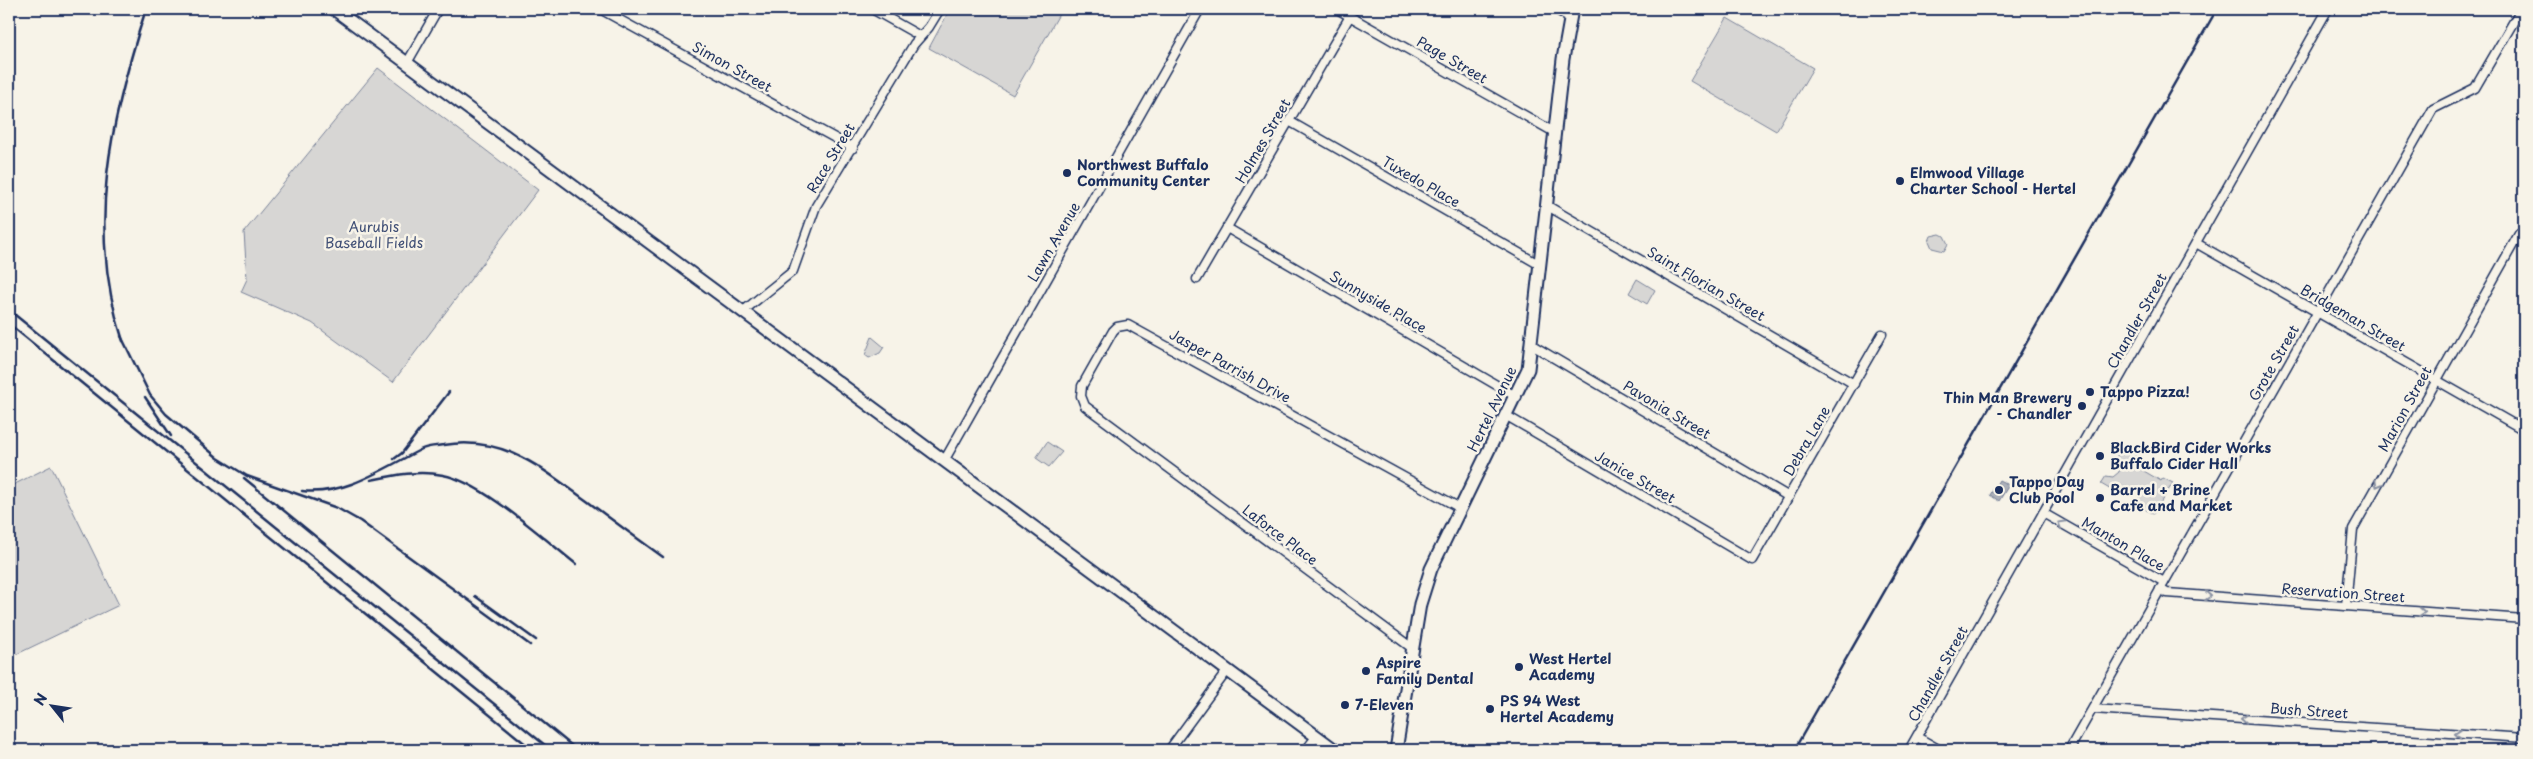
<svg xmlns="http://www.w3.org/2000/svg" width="2533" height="759" font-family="'Playpen Sans',sans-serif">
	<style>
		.green { fill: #d7d6d4; stroke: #798299 }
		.water { fill: #acb0b9; stroke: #727c95 }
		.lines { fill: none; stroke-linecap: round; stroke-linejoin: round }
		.street-casing { stroke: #1b2f5e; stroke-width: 11 }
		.secondary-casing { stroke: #1b2f5e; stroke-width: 15 }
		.street { stroke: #f7f3e8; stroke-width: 8 }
		.secondary { stroke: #f7f3e8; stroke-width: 11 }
		.rail { stroke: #1b2f5e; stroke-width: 2.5 }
		.oneway { stroke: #8991a3 }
		.poi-dot { fill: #1b2f5e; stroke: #f7f3e8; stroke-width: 2 }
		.labels { text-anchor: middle; stroke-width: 5; stroke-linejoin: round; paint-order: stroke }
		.street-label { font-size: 14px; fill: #1b2f5e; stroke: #f7f3e8 }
		.poi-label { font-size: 14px; font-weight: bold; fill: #1b2f5e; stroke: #f7f3e8; text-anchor: start }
		.park-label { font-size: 14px; fill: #415076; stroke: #f7f3e8 }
	</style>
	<rect width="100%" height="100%" fill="#f7f3e8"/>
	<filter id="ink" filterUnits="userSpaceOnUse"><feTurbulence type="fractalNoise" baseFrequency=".02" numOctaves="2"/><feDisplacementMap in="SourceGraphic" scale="10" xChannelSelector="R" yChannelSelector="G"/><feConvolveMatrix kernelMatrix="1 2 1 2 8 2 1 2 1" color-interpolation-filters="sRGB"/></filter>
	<g filter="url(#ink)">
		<g class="green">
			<polygon points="950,9 1062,9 1013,95 929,48"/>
			<polygon points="1727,18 1813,68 1776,131 1690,81"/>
			<polygon points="378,68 538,190 393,382 312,323 241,292 247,279 244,232"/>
			<polygon points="1940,234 1944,236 1948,244 1944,251 1932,248 1929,241 1931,236"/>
			<polygon points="1637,279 1655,290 1647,304 1629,293"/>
			<polygon points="872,337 884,347 880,353 869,358 865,355"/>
			<polygon points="1047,442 1062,452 1049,467 1036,458"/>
			<polygon points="2122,448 2141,459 2137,467 2161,481 2163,478 2173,483 2153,514 2135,503 2140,495 2118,483 2113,491 2101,484 2106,476 2113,477 2119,472 2120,465 2115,459"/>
			<polygon points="51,466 119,605 15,655 9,641 9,487"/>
		</g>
		<polygon class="water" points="1999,480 2009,485 1999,501 1990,495"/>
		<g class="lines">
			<g class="street-casing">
				<g id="street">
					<polyline points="600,9 853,148"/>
					<polyline points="872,9 920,36"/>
					<polyline points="1337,9 1554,132"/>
					<polyline points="1555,9 1569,17"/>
					<polyline points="407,63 438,9"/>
					<polyline points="1289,121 1540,265"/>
					<polyline points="1546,205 1854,384"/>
					<polyline points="1227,228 1517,397"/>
					<polyline points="2196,243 2524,430"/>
					<polyline points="1197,279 1350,16"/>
					<polyline points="742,312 793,271 816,206 914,44 929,27 940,9"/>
					<polyline points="1532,345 1789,497"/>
					<polyline points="1507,416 1752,560 1882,334"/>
					<polyline points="944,461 1200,9"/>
					<polyline points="2043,513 2164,582"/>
					<polyline points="2160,589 2167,593 2524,619"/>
					<polyline points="2346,606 2353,529 2519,234"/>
					<polyline points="1412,648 1085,406 1081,396 1082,386 1113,331 1117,327 1128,325 1460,508"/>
					<polyline points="2093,709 2524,738"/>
					<polyline points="1917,737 1940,750"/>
					<polyline points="1169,750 1227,671"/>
					<polyline points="1306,750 1316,737"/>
					<polyline points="1909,750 2328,9"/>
					<polyline points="2069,750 2433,109 2475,88 2521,9"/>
				</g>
			</g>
			<g class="secondary-casing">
				<g id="secondary">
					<polyline points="334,9 1335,750"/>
					<polyline points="1396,750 1420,604 1431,569 1528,369 1563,59 1572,9"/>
				</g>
			</g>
			<use href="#street" class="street"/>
			<use href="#secondary" class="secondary"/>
			<g class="rail">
				<polyline points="9,310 551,750"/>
				<polyline points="9,324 533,750"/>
				<polyline points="121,336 150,395 166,414 218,458 247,476 337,508 360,521 530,645"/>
				<path d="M123,341c-38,-113 -12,-223 23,-332"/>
				<polyline points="145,397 171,436"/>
				<polyline points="394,459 402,453 449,392"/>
				<polyline points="244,478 577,750"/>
				<path d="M371,480c24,-5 48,-10 72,-5 39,7 100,63 133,89"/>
				<path d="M302,491c43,5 82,-23 120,-42 6,-3 15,-3 22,-4 60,-10 97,23 143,56 25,19 51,38 76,56"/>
				<polyline points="475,596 536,640"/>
				<polyline points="1794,750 2217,9"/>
			</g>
		</g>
		<defs><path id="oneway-chevron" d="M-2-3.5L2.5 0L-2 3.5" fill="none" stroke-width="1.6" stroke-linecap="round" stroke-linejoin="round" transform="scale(1.25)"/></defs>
		<g class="oneway">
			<use href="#oneway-chevron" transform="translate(2378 484) rotate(119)"/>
			<use href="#oneway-chevron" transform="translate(2061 524) rotate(-150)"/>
			<use href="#oneway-chevron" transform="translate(2208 596) rotate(4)"/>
			<use href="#oneway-chevron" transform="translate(2422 612) rotate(4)"/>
			<use href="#oneway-chevron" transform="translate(2244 719) rotate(-176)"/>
			<use href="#oneway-chevron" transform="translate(2458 734) rotate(-176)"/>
		</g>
	</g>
	<g class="poi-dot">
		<circle cx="1067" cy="173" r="5"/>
		<circle cx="1900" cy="181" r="5"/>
		<circle cx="2090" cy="392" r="5"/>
		<circle cx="2082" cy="406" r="5"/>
		<circle cx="2100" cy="456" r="5"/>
		<circle cx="1999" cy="490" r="5"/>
		<circle cx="2100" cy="498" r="5"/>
		<circle cx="1519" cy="667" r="5"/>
		<circle cx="1366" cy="671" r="5"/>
		<circle cx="1345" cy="705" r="5"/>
		<circle cx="1490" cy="709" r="5"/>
	</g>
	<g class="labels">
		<g class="street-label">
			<text transform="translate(1452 60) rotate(30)" y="5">Page Street</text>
			<text transform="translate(732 67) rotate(29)" y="5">Simon Street</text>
			<text transform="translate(1263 141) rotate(-60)" y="5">Holmes Street</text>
			<text transform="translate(831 158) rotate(-59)" y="5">Race Street</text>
			<text transform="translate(1421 182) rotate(30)" y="5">Tuxedo Place</text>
			<text transform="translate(1054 242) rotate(-60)" y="5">Lawn Avenue</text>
			<text transform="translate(1706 284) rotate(30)" y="5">Saint Florian Street</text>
			<text transform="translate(1378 302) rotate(30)" y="5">Sunnyside Place</text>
			<text transform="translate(2353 318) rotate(30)" y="5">Bridgeman Street</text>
			<text transform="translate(2137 321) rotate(-61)" y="5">Chandler Street</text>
			<text transform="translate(2274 363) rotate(-60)" y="5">Grote Street</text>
			<text transform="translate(1230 366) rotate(29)" y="5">Jasper Parrish Drive</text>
			<text transform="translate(1492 409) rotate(-64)" y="5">Hertel Avenue</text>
			<text transform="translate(2405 409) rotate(-61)" y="5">Marion Street</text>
			<text transform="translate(1667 410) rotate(31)" y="5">Pavonia Street</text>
			<text transform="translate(1807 441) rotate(-60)" y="5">Debra Lane</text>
			<text transform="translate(1635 477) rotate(30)" y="5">Janice Street</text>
			<text transform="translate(1280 535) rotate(37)" y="5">Laforce Place</text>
			<text transform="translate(2123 544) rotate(30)" y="5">Manton Place</text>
			<text transform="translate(2343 593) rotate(4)" y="5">Reservation Street</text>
			<text transform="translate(1938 674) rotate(-61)" y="5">Chandler Street</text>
			<text transform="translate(2309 711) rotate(4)" y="5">Bush Street</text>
		</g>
		<g class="poi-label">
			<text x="1077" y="170">Northwest Buffalo<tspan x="1077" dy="16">Community Center</tspan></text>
			<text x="1910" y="178">Elmwood Village<tspan x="1910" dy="16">Charter School - Hertel</tspan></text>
			<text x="2100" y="397">Tappo Pizza!</text>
			<text x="2072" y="403" text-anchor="end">Thin Man Brewery<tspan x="2072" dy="16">- Chandler</tspan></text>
			<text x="2110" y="453">BlackBird Cider Works<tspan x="2110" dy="16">Buffalo Cider Hall</tspan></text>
			<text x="2009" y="487">Tappo Day<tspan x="2009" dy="16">Club Pool</tspan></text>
			<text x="2110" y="495">Barrel + Brine<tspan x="2110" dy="16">Cafe and Market</tspan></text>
			<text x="1529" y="664">West Hertel<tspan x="1529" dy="16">Academy</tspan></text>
			<text x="1376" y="668">Aspire<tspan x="1376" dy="16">Family Dental</tspan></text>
			<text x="1500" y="706">PS 94 West<tspan x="1500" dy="16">Hertel Academy</tspan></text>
			<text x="1355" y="710">7-Eleven</text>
		</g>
		<g class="park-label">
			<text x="374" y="232">Aurubis<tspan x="374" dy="16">Baseball Fields</tspan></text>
		</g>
	</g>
	<rect width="2533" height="759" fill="none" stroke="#f7f3e8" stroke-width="30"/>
	<rect x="15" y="15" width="2503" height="729" fill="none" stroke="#1b2f5e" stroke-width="2" filter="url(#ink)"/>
	<g transform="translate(52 706) rotate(300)" stroke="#f7f3e8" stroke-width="4" paint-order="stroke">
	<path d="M0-4L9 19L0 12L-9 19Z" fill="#1b2f5e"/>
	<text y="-8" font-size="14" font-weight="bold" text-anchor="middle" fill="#1b2f5e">N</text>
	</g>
</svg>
